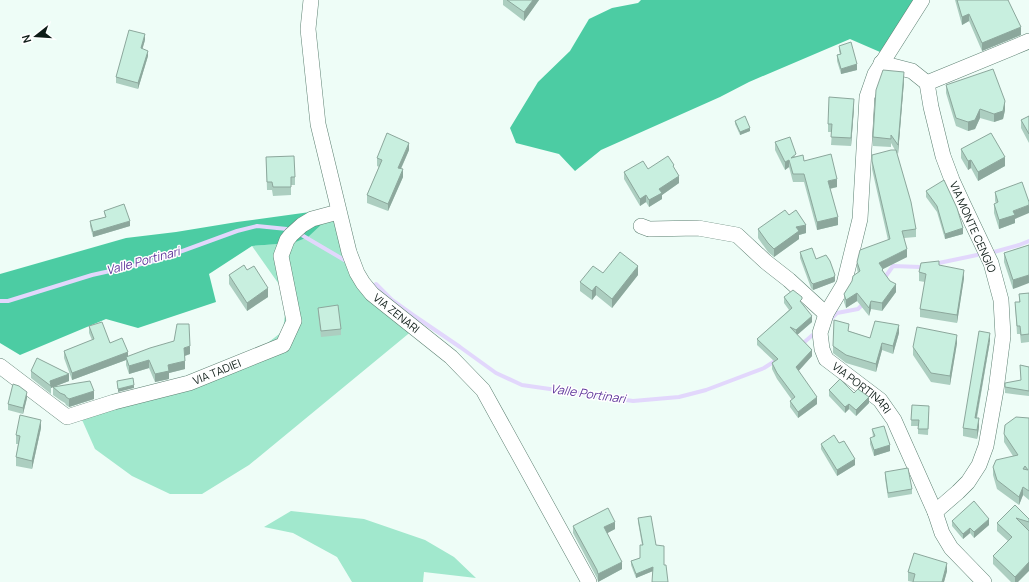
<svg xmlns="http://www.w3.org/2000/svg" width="1029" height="582" font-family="Manrope,sans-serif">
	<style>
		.green { fill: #a1e8cd }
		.forest { fill: #4ccca3 }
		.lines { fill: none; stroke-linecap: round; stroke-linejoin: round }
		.stream { stroke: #e2d7fc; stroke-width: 4 }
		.minor-casing { stroke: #5e8173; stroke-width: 16 }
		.minor { stroke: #fff; stroke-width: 15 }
		.wall { fill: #accec0 }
		.shaded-wall { fill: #8ca79c }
		.building { fill: #c8efdf; stroke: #8ca79c; fill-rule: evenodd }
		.labels { text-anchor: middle; stroke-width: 3; stroke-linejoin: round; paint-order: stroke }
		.street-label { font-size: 11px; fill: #0e1c17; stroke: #fff }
		.water-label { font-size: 12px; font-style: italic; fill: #60379c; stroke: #fff }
	</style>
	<rect width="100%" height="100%" fill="#eefdf7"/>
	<g class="green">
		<polygon points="339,208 353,259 375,293 413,330 249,465 202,494 170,494 132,476 95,449 79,413 256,352 283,331 286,304 283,290 252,246 293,243"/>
		<polygon points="291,511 364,519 425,540 454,557 476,578 424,572 423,582 352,582 337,557 293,533 264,527"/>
	</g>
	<g class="forest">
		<polygon points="641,0 915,0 880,52 850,39 749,82 720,97 601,150 575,171 559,154 516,143 510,128 538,82 570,51 589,19 612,8 638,3"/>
		<polygon points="339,208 308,237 293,243 252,246 209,274 216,302 138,328 106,319 20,355 0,343 0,274 126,238 176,232 237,222"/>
	</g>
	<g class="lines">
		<g class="stream">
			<polyline points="300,234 346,261"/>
			<polyline points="994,252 1019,245 1029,241"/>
			<polyline points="934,264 977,255"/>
			<polyline points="883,280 893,266 920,267 925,266"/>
			<polyline points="376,284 392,300 413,315 460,347 496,373 522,385 633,401 679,397 706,390 764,368 775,361"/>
			<polyline points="0,301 8,301 92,275 155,261 237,231 257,226 287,229"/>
			<polyline points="830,320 837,313 858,309 865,302"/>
			<polyline points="801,345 816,332"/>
		</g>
		<g class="minor-casing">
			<g id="minor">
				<path id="s1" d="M311,0l-3,29 10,95 31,128 8,21 6,10 9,11 79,63 32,33 106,192"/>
				<path id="s2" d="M922,0l-47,74 -8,23 -7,122 -16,65 -18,30 -6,19 2,16 4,10 54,41 14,20 41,92 7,21 9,15 33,34"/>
				<polyline points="881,63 912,71 927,83"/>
				<polyline points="641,226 649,229 698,228 737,235 766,262 789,280 826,314"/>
				<path id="s3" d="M0,366l67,51 47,-15 75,-19 94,-38 11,-24 -13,-65 6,-16 4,-5 11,-10 10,-6 26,-7"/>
				<polyline points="935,512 958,492 968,482 979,465 986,446 996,390 1003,336 1001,300 991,263 963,204 952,180 943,156 931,107 927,83 1029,41"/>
			</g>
		</g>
		<use href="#minor" class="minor"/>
	</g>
	<g class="wall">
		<polygon points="503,0 539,0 524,21 503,5"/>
		<polygon points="955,0 1008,0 1021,35 982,51 969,21 962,25"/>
		<polygon points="145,40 142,49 148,56 138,89 116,83 116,77"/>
		<polygon points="839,46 857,70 841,74 837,61 837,55 840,54 839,51"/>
		<polygon points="904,81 898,154 896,151 916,229 916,237 904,238 907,257 883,269 883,271 896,292 882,311 871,309 869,316 857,301 846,308 844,302 844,294 858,273 857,269 857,262 888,240 872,169 872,161 895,150 891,143 891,147 873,146 873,137"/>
		<polygon points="946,85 1005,110 1003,119 994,122 980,118 975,129 968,131 956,126 946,93"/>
		<polygon points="854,108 851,146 831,145 832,132 828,132 828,124"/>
		<polygon points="1029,116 1029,143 1021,128 1021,120"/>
		<polygon points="735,121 750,131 740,135 735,124"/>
		<polygon points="775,142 796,157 804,161 837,187 830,189 838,225 817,230 804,182 793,182 789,167 785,170 775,150"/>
		<polygon points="961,149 1005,166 978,181 971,168 968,170 961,158"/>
		<polygon points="409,150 401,169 403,177 388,211 367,203 367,195 379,167 377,166 377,158"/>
		<polygon points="266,157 295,177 295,185 291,185 291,195 273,196 272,190 267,190"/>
		<polygon points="648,169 674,169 679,183 662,195 662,199 649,207 646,202 640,206 624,179 624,172"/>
		<polygon points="926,191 963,234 945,239 937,212 926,197"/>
		<polygon points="995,192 1015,219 1015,223 999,229 994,213 994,204 996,203 995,201"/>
		<polygon points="104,211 130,226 93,237 90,226 90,221 105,217"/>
		<polygon points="789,215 806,233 799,235 799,239 774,257 768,252 758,238 758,229"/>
		<polygon points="1029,245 1013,289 1004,262 1004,253"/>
		<polygon points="800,252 816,259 835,281 834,282 813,290 811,288 800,258"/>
		<polygon points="939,265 964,278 957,323 920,317 920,309 925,282 919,281 919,272"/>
		<polygon points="247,270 268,297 247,311 229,284 229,275"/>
		<polygon points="638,275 612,308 596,295 592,300 580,291 580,282"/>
		<polygon points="1029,293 1029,342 1021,343 1020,334 1017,334 1015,302 1019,302 1019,294"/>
		<polygon points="784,297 802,303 812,322 797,335 812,356 798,371 817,404 798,418 790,407 790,401 792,400 777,379 772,369 772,363 774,361 757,345 757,339 789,310 784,303"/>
		<polygon points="318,308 341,329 341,335 321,337 318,314"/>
		<polygon points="89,326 128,356 190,354 185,356 185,369 169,373 169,379 155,382 149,368 129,374 126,365 126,360 72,380 64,358 64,351 92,340 89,333"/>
		<polygon points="849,331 870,338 899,333 893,354 882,350 876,372 846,363 833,353 833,346"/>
		<polygon points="990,341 977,418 979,427 977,439 963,436 963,428"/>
		<polygon points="957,343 950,385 931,382 913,355 913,347"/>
		<polygon points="1020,365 1029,367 1029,396 1005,393 1005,387 1021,380"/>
		<polygon points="31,371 69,381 53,387 94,399 69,407 66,405 65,403 60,400 53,395 53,387 51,388 51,394 31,378"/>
		<polygon points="829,390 854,393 869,403 856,416 849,409 845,413 829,396"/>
		<polygon points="27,398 23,414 8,410 8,404"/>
		<polygon points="912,405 929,412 928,435 918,434 918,426 911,426"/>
		<polygon points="1029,418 1029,500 1023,495 1019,505 997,489 993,475 993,467 1013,456 1004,442 1004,434"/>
		<polygon points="41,428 32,469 16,466 16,457 18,444 16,444 16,435"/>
		<polygon points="872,429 890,451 874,456 870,444 870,438 873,437"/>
		<polygon points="839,443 855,465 837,476 821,449 821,444"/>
		<polygon points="885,472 912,489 912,494 888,498 885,478"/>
		<polygon points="1015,505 1029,519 1029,530 1027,530 1018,582 1011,582 993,564 993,556 1008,541 997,531 997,523"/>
		<polygon points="638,518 653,571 636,578 631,565 631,561 640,558 642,545 638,522"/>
		<polygon points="952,521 989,525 974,538 970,533 963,539 952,526"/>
		<polygon points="573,526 615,529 607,533 622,569 598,582 597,578 573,533"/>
		<polygon points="947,571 944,582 913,582 908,581 908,572"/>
	</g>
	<g class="shaded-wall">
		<polygon points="533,0 539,0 524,21 524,12"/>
		<polygon points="969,14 969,21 962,25 962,17"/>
		<polygon points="1021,27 1021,35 982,51 982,43"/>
		<polygon points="145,34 145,40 141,54 141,48"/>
		<polygon points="148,51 148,56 138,89 138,83"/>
		<polygon points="857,64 857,70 841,74 841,69"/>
		<polygon points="904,72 904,81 898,154 898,145"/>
		<polygon points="854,99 854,108 851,146 851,138"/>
		<polygon points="1005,101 1005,110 1003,119 994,122 994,114"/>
		<polygon points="980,109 980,118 975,129 968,131 968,122"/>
		<polygon points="750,128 750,131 740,135 740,132"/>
		<polygon points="409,143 409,150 398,175 398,168"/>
		<polygon points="1005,157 1005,166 978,181 978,172"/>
		<polygon points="789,160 789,167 785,170 785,162"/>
		<polygon points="971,160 971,168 968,170 968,161"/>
		<polygon points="403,169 403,177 388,211 388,204"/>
		<polygon points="679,176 679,183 662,195 662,199 649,207 649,200 659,189"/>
		<polygon points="837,179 837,187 828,189 828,181"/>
		<polygon points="646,195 646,202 640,206 640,199"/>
		<polygon points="1029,205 1029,213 1015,219 1015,223 999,229 999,220 1013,211"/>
		<polygon points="838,217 838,225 817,230 817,222"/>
		<polygon points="130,221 130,226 93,237 93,232"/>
		<polygon points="806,225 806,233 799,235 799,239 774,257 774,249 796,227"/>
		<polygon points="963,228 963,234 945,239 945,234"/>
		<polygon points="907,249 907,257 883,269 883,277 879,263"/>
		<polygon points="638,266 638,275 612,308 612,299"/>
		<polygon points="964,270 964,278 957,323 957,315"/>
		<polygon points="835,275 835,281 834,282 813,290 813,284"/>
		<polygon points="1029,275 1029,283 1013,289 1013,280"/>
		<polygon points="896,284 896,292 882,311 882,303"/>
		<polygon points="596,286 596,295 592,300 592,291"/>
		<polygon points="268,288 268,297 247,311 247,303"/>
		<polygon points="857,293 857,301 846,308 846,300"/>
		<polygon points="871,301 871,309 869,316 869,308"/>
		<polygon points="812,316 812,322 796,336 796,330"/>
		<polygon points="899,325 899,333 893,354 893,346"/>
		<polygon points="990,333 990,341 975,426 975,418"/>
		<polygon points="957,335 957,343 950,385 950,376"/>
		<polygon points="882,343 882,350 876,372 876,364"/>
		<polygon points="190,346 190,354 184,356 184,348"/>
		<polygon points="812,350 812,356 796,374 796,367"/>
		<polygon points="128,352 128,359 126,357 126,360 72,380 72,373"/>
		<polygon points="149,360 149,368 129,374 129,366"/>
		<polygon points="185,361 185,369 169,373 169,379 155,382 155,374 168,365"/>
		<polygon points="69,374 69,381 51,388 50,381"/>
		<polygon points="134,385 134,388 118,392 118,389"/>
		<polygon points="94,391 94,399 69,407 69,399"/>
		<polygon points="27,392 27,398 23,414 23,408"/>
		<polygon points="817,397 817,404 798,418 798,412"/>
		<polygon points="869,397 869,403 856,416 856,410"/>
		<polygon points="849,404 849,409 845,413 845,407"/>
		<polygon points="979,418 979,427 977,439 977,430"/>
		<polygon points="41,420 41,428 32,469 32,461"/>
		<polygon points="890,445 890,451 874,456 874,450"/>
		<polygon points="855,459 855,465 837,476 837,470"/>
		<polygon points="1023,487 1023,495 1019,505 1019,497"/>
		<polygon points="989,519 989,525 974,538 974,532"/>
		<polygon points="615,522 615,529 604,535 604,527"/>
		<polygon points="970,528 970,533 963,539 963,534"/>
		<polygon points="622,562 622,569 598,582 598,574"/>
		<polygon points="1029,562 1029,571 1018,582 1015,582 1015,577"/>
		<polygon points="947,563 947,571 944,582 942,582"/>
		<polygon points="653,567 653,571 636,578 636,574"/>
	</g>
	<g class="building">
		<polygon points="507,0 533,0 524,12"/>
		<polygon points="957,0 1008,0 1021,27 982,43 969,14 962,17"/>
		<polygon points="129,30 145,34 141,48 148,51 138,83 116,77"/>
		<polygon points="851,42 857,64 841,69 837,55 841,54 839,46"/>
		<polygon points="993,69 1005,101 1003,111 994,114 980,109 975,120 968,122 956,118 946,85"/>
		<polygon points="883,70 904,72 898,145 891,135 891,139 873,137 876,90"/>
		<polygon points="829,97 854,99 851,138 831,137 832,124 828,124"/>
		<polygon points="745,116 750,128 740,132 735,121"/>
		<polygon points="1029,116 1029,134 1021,120"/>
		<polygon points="387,133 409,143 398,168 403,169 388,204 367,195 382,160 377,158"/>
		<polygon points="991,133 1005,157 978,172 971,160 968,161 961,149"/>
		<polygon points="790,137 796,154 791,158 803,155 804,161 831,154 837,179 828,181 838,217 817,222 804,174 793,174 789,160 785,162 775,142"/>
		<polygon points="891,150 896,150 911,202 916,229 902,231 907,249 879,263 883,269 882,270 890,281 896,284 882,303 871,301 869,308 857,293 846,300 844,294 852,281 853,276 860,271 857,262 860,250 890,239 872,161 872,155"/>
		<polygon points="294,156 295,177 291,177 291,187 273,187 272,182 267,182 266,157"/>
		<polygon points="668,156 674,165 673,166 679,176 659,189 662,193 649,200 646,195 640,199 624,172 643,161 648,169"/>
		<polygon points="944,180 957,208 963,228 945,234 937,206 926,191"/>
		<polygon points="1022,182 1029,202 1029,205 1013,211 1015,215 999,220 994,204 998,202 995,192"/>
		<polygon points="124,204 130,221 93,232 90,221 106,217 104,211"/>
		<polygon points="785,210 789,215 796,210 806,225 796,227 799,231 774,249 768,243 758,229"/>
		<polygon points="1029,245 1029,275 1013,280 1004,253"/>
		<polygon points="812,248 816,259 826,255 830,261 835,275 834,277 813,284 811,282 800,252"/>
		<polygon points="620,252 638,266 612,299 596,286 592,291 580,282 593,266 603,273"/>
		<polygon points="939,261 939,265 964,270 957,315 920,309 926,274 919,272 921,263"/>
		<polygon points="244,265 247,270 254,266 268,288 247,303 229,275"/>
		<polygon points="793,290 802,297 802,299 800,301 812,316 796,330 790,327 812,350 796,367 817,397 798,412 790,401 795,397 777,373 772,363 778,359 757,339 792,308 784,297"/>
		<polygon points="1029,293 1029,334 1021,335 1020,326 1017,326 1015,302 1020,302 1019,294"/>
		<polygon points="338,305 341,329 321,331 318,308"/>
		<polygon points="834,320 849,324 848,331 870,338 875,321 899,325 893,346 882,343 876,364 846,355 833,346"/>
		<polygon points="102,322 110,343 122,338 128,352 72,373 64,351 94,339 89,326"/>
		<polygon points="177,324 189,324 190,346 184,348 185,361 168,365 169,371 155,374 149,360 129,366 126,357 150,348 174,341"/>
		<polygon points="917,327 957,335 950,376 931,373 913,347"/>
		<polygon points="979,331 990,333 975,418 979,418 977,430 963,428"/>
		<polygon points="37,358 69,374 50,381 51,386 31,371"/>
		<polygon points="1020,365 1029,367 1029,391 1005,387 1005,383 1021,380"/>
		<polygon points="133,378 134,385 118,389 117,381"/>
		<polygon points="840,379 854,393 858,389 869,397 856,410 849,404 845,407 829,390"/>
		<polygon points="90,381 94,391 69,399 66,397 65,395 60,393 53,387"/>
		<polygon points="13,384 19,386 27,392 23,408 8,404"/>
		<polygon points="912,405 929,406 928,429 918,429 919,420 911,420"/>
		<polygon points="20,415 41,420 32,461 16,457 20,436 16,435"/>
		<path d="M1016,417l13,1v73l-6,-4 -4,10 -22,-17 -4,-13 3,-7 22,-5 -14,-21 1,-9zM1025,466l3,4 -5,-1z"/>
		<polygon points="884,426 890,445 874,450 870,438 875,436 872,429"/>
		<polygon points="834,435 839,443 844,441 855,459 837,470 821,444"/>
		<polygon points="908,468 912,489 888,493 885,472"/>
		<polygon points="974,501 989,519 974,532 970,528 963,534 952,521"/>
		<polygon points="1015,505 1029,519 1029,522 1016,518 1029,531 1029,562 1015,577 993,556 1012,537 997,523"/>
		<polygon points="608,508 615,522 604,527 622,562 598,574 597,570 573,526"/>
		<polygon points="651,516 656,545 664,546 664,565 666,565 668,582 652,582 653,567 636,574 631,561 640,558 640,545 643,545 638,518"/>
		<polygon points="914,553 947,563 942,582 913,582 915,574 908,572"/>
	</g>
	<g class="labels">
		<g class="street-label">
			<text transform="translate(973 227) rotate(66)" y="4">VIA MONTE CENGIO</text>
			<text dy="4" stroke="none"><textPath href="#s1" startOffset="336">VIA ZENARI</textPath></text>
			<text dy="4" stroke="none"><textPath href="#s3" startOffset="241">VIA TADIEI</textPath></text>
			<text dy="4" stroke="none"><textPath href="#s2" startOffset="429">VIA PORTINARI</textPath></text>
		</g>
		<g class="water-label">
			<text transform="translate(143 261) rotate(-15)" y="4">Valle Portinari</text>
			<text transform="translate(588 394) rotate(8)" y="4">Valle Portinari</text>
		</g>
	</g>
	<g transform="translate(36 36) rotate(253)" stroke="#ffffff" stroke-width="3" paint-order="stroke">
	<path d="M0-3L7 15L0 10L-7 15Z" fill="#0e1c17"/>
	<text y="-6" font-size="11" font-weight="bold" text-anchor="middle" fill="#0e1c17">N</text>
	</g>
</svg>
